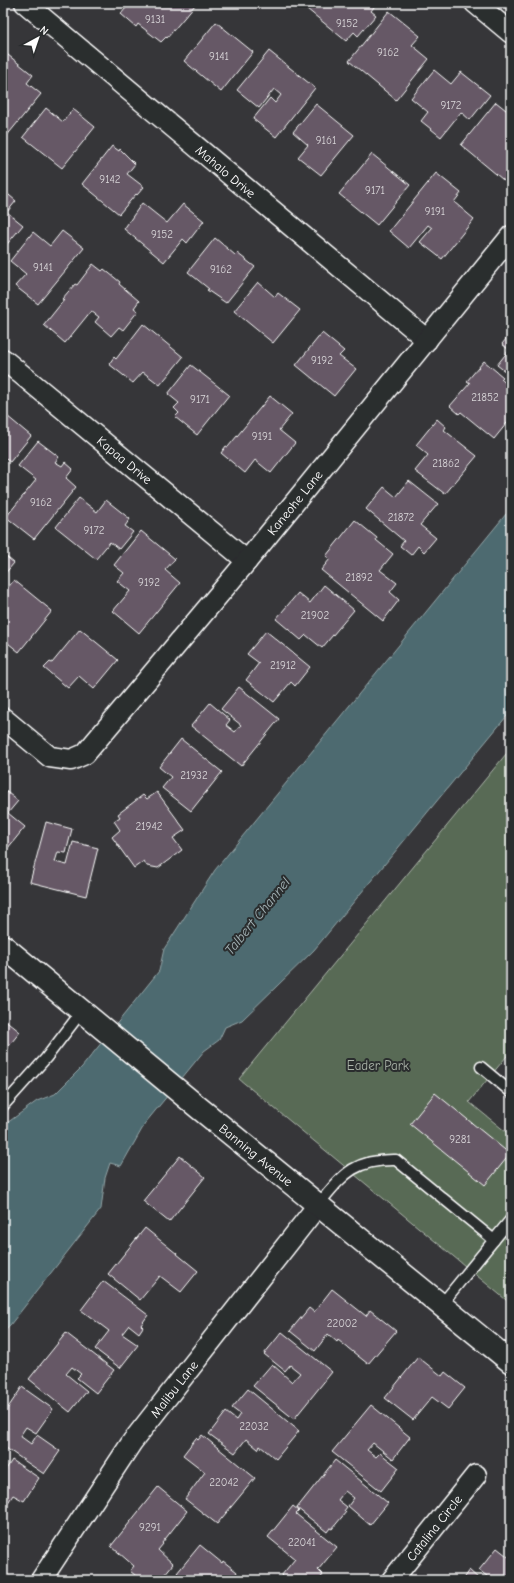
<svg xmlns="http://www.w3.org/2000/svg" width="514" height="1583" font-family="'Comic Neue',sans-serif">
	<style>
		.green { fill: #586b55; stroke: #acb5aa }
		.water { fill: #4d6b70; stroke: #94a6a9 }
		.building { fill: #665966; stroke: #fff }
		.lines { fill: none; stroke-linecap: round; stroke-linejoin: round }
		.service-casing { stroke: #fff; stroke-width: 13 }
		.minor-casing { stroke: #fff; stroke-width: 23 }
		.tertiary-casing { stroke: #fff; stroke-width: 25 }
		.service { stroke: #2a2d2e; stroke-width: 10 }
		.minor { stroke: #2a2d2e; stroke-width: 20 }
		.tertiary { stroke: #2a2d2e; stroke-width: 22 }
		.labels { text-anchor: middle; stroke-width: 4; stroke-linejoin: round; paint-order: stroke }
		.number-label { font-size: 11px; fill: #d9d6d9 }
		.street-label { font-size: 13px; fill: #fff; stroke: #2a2d2e }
		.park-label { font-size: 13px; fill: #acb5aa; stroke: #2a2d2e }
		.water-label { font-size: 14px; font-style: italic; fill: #a6b5b8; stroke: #2a2d2e }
	</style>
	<rect width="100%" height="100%" fill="#363639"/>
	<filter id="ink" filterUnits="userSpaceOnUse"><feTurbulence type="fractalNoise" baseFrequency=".025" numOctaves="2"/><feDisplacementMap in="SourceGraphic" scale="8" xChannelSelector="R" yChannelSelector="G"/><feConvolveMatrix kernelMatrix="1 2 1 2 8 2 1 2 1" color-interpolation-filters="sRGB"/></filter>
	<g filter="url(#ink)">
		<polygon class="green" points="511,748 511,1051 469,1102 511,1136 511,1304 239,1079"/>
		<polygon class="water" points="511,508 511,711 314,950 242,1020 225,1027 219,1040 204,1051 146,1122 121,1166 110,1163 105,1178 101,1209 3,1334 3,1128 7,1123 37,1101 55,1094 82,1067 159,971 164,949 215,870"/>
		<g class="building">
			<polygon points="130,3 193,3 195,5 167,38 166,37 161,42 138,24 136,27 121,14"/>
			<polygon points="312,3 377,3 371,11 376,15 358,36 354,32 346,41 307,9"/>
			<polygon points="389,11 420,36 412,45 429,59 396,100 349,61"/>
			<polygon points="216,22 253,52 221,92 184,61"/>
			<polygon points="3,51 33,75 27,83 41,94 5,138 3,137"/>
			<polygon points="269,51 315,88 276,137 253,119 270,98 275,103 281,95 274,89 259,108 237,90"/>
			<polygon points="434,70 451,84 461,72 490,95 470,120 461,112 441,137 421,121 428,112 411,98"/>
			<polygon points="496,102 511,114 511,180 508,184 461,145"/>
			<polygon points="316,104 354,135 321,175 298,157 308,145 293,132"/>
			<polygon points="46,108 63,122 73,109 95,127 62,168 23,137"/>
			<polygon points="112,146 119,151 120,149 135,164 127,174 144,187 137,195 136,194 119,214 82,184"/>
			<polygon points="372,154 410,185 377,225 339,194"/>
			<polygon points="436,173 461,193 454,202 474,219 442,259 420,242 432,228 428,225 409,248 389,231"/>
			<polygon points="3,190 16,201 7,212 23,225 3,249"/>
			<polygon points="142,203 167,223 183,204 204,221 187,243 183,239 164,262 124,229"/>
			<polygon points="62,231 84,248 38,304 15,286 26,274 10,261 33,232 50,246"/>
			<polygon points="215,238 235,255 237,253 255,267 226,303 207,290 209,289 188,272"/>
			<polygon points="93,264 102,271 104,269 120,282 119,284 139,301 134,308 138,311 123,330 119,327 111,336 95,322 99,317 91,311 65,343 44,325 64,300 62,299 75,284 77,285"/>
			<polygon points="258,282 275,297 278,293 300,310 273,343 234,311"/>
			<polygon points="143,324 183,357 160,385 143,372 133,383 109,364 114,357 116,359"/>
			<polygon points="322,333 344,351 339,356 356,369 334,396 296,365"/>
			<polygon points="511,333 511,376 497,365 509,350 502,344"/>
			<polygon points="484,361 503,377 501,379 511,388 511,418 494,439 461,412 459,414 450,406 470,383 467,381"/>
			<polygon points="191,365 229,395 197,435 175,417 179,413 174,408 179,403 168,394"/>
			<polygon points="270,396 292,414 279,430 295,443 271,473 255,460 245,473 221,453 226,446 228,447"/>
			<polygon points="7,416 31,436 10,462 3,457 3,421"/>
			<polygon points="437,419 446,427 444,430 477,456 445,494 415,471 428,455 416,445"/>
			<polygon points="38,441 59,457 55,462 62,466 65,462 73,469 66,478 76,487 34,539 6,517 36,480 18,466"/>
			<polygon points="409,481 438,504 420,525 436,538 424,552 418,546 411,555 400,546 404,541 366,509 384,487 396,497"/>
			<polygon points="79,498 97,512 106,500 130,519 125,526 133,532 119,549 110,542 96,559 56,527"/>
			<polygon points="355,520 377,538 376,540 393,554 380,570 397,583 390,592 399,600 383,621 321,570 330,559 326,556"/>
			<polygon points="141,531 175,559 165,570 180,583 139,633 113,611 130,591 117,581 124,573 114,565"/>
			<polygon points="3,554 14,563 3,576"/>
			<polygon points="14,580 52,611 19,652 3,639 3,594"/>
			<polygon points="324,585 354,610 322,648 306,635 301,640 276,619 298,593 310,603"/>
			<polygon points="80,629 118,660 94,689 79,676 68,688 44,668 50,662 52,663"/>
			<polygon points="266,631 310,667 295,686 291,682 274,702 246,680 259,663 247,654"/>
			<polygon points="239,687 279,719 241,766 191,726 210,703 230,720 226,725 235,732 241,725 221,709"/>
			<polygon points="181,739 222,772 191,811 162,788 171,777 159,767"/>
			<polygon points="3,789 18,801 8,813 25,827 3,854"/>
			<polygon points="157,792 185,830 173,838 182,850 158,868 147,866 144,861 134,868 112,837 120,830 114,821 120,817 118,814 143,795 147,799"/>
			<polygon points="46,822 72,829 66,853 58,852 55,862 67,865 73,842 98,848 86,896 30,882"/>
			<polygon points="3,1018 20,1032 3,1053"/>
			<polygon points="435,1093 510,1154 485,1185 410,1124"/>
			<polygon points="180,1156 205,1177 169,1222 143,1201"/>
			<polygon points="145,1228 198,1271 181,1292 160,1276 140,1300 108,1274"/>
			<polygon points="103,1281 148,1315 141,1325 143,1327 139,1333 129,1325 122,1334 138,1345 120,1368 95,1349 109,1331 81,1310"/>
			<polygon points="332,1289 366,1316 370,1310 396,1331 368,1364 338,1340 337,1342 328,1334 315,1351 290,1331 309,1308 314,1312"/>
			<polygon points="282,1332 332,1372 294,1419 253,1386 272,1364 292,1382 300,1373 290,1365 285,1371 264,1354"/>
			<polygon points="66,1333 114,1370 96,1393 77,1378 81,1374 72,1367 66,1374 87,1391 70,1412 29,1379"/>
			<polygon points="418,1357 442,1376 445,1372 465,1388 448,1409 432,1397 413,1420 385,1398"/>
			<polygon points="22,1387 53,1409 36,1433 26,1427 20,1436 31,1444 37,1435 60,1451 44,1474 3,1446 3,1415"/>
			<polygon points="248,1389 299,1431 276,1459 260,1446 258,1449 246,1439 235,1453 209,1434 226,1412 236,1420 240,1414 232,1408"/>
			<polygon points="371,1405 410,1437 393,1459 373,1443 367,1450 376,1457 380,1453 399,1468 381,1491 332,1452"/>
			<polygon points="202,1435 255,1478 217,1524 185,1499 205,1472 183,1455 196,1438 198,1440"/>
			<polygon points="12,1460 39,1478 24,1501 13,1495 3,1510 3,1474"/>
			<polygon points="335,1460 388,1503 370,1525 348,1506 354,1498 345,1491 338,1500 347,1507 344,1511 346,1512 332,1529 330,1528 327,1532 297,1508"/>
			<polygon points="158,1487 187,1511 162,1543 163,1544 158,1550 173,1564 160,1580 141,1580 130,1571 134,1566 111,1546"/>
			<polygon points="293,1506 299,1511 296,1514 337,1547 318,1570 323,1575 319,1580 285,1580 281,1576 295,1559 268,1537"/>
			<polygon points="200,1545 222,1563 223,1561 237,1572 236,1574 243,1580 185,1580 177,1573"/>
			<polygon points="497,1548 511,1559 511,1580 492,1580 479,1570"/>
			<polygon points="469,1570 479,1579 478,1580 462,1580"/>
		</g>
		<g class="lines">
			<g class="service-casing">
				<g id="service">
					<polyline points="481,1067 511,1092"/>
					<polyline points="3,1106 46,1058 82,1011"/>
					<path d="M318,1205c25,-30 35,-46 78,-45l98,80"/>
					<polyline points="441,1305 511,1219"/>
				</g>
			</g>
			<g class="minor-casing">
				<g id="minor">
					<path id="s1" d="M25,3l402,337"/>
					<polyline points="475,3 511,33"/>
					<path id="s2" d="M3,359l244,202"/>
					<path id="s3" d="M3,718l47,39 21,3 14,-6 162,-193 264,-325"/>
					<path id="s4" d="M41,1580l91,-138 186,-237"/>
					<path id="s5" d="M392,1580l84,-105"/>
				</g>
			</g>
			<g class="tertiary-casing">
				<g id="tertiary">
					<path id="s6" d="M3,946l196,162 312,254"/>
				</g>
			</g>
			<use href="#service" class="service"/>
			<use href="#minor" class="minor"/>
			<use href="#tertiary" class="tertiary"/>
		</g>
	</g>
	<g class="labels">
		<g class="number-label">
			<text x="155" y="23">9131</text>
			<text x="347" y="27">9152</text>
			<text x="388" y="56">9162</text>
			<text x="219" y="60">9141</text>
			<text x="451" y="109">9172</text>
			<text x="326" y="144">9161</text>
			<text x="110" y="183">9142</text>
			<text x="375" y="194">9171</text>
			<text x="435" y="215">9191</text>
			<text x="162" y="238">9152</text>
			<text x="43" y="271">9141</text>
			<text x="221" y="273">9162</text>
			<text x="322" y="364">9192</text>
			<text x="485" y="401">21852</text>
			<text x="200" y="403">9171</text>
			<text x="262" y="440">9191</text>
			<text x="446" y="467">21862</text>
			<text x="41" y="506">9162</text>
			<text x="401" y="521">21872</text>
			<text x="94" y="534">9172</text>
			<text x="359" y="581">21892</text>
			<text x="149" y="586">9192</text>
			<text x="315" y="619">21902</text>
			<text x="283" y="669">21912</text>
			<text x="194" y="779">21932</text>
			<text x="149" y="830">21942</text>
			<text x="460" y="1143">9281</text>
			<text x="342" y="1327">22002</text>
			<text x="254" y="1430">22032</text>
			<text x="224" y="1486">22042</text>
			<text x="150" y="1531">9291</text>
			<text x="302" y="1546">22041</text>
		</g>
		<g class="street-label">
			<text dy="5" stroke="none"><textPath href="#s1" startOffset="262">Mahalo Drive</textPath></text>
			<text dy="5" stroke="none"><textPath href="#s2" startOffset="158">Kapaa Drive</textPath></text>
			<text dy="5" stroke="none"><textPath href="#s3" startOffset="425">Kaneohe Lane</textPath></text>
			<text dy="5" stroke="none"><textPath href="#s6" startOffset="328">Banning Avenue</textPath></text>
			<text dy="5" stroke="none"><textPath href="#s4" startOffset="233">Malibu Lane</textPath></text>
			<text dy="5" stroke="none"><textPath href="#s5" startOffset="67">Catalina Circle</textPath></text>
		</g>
		<g class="park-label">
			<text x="378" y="1070">Eader Park</text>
		</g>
		<g class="water-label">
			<text transform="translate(257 916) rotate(-51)" y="5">Talbert Channel</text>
		</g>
	</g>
	<rect width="514" height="1583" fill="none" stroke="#2a2d2e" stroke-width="16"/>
	<rect x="8" y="8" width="498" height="1567" fill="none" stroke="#fff" stroke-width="1.5" filter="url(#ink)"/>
	<g transform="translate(38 38) rotate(40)" stroke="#2a2d2e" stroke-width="3" paint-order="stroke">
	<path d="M0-3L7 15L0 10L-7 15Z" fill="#ffffff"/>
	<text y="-6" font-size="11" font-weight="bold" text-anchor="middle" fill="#ffffff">N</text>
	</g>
</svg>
